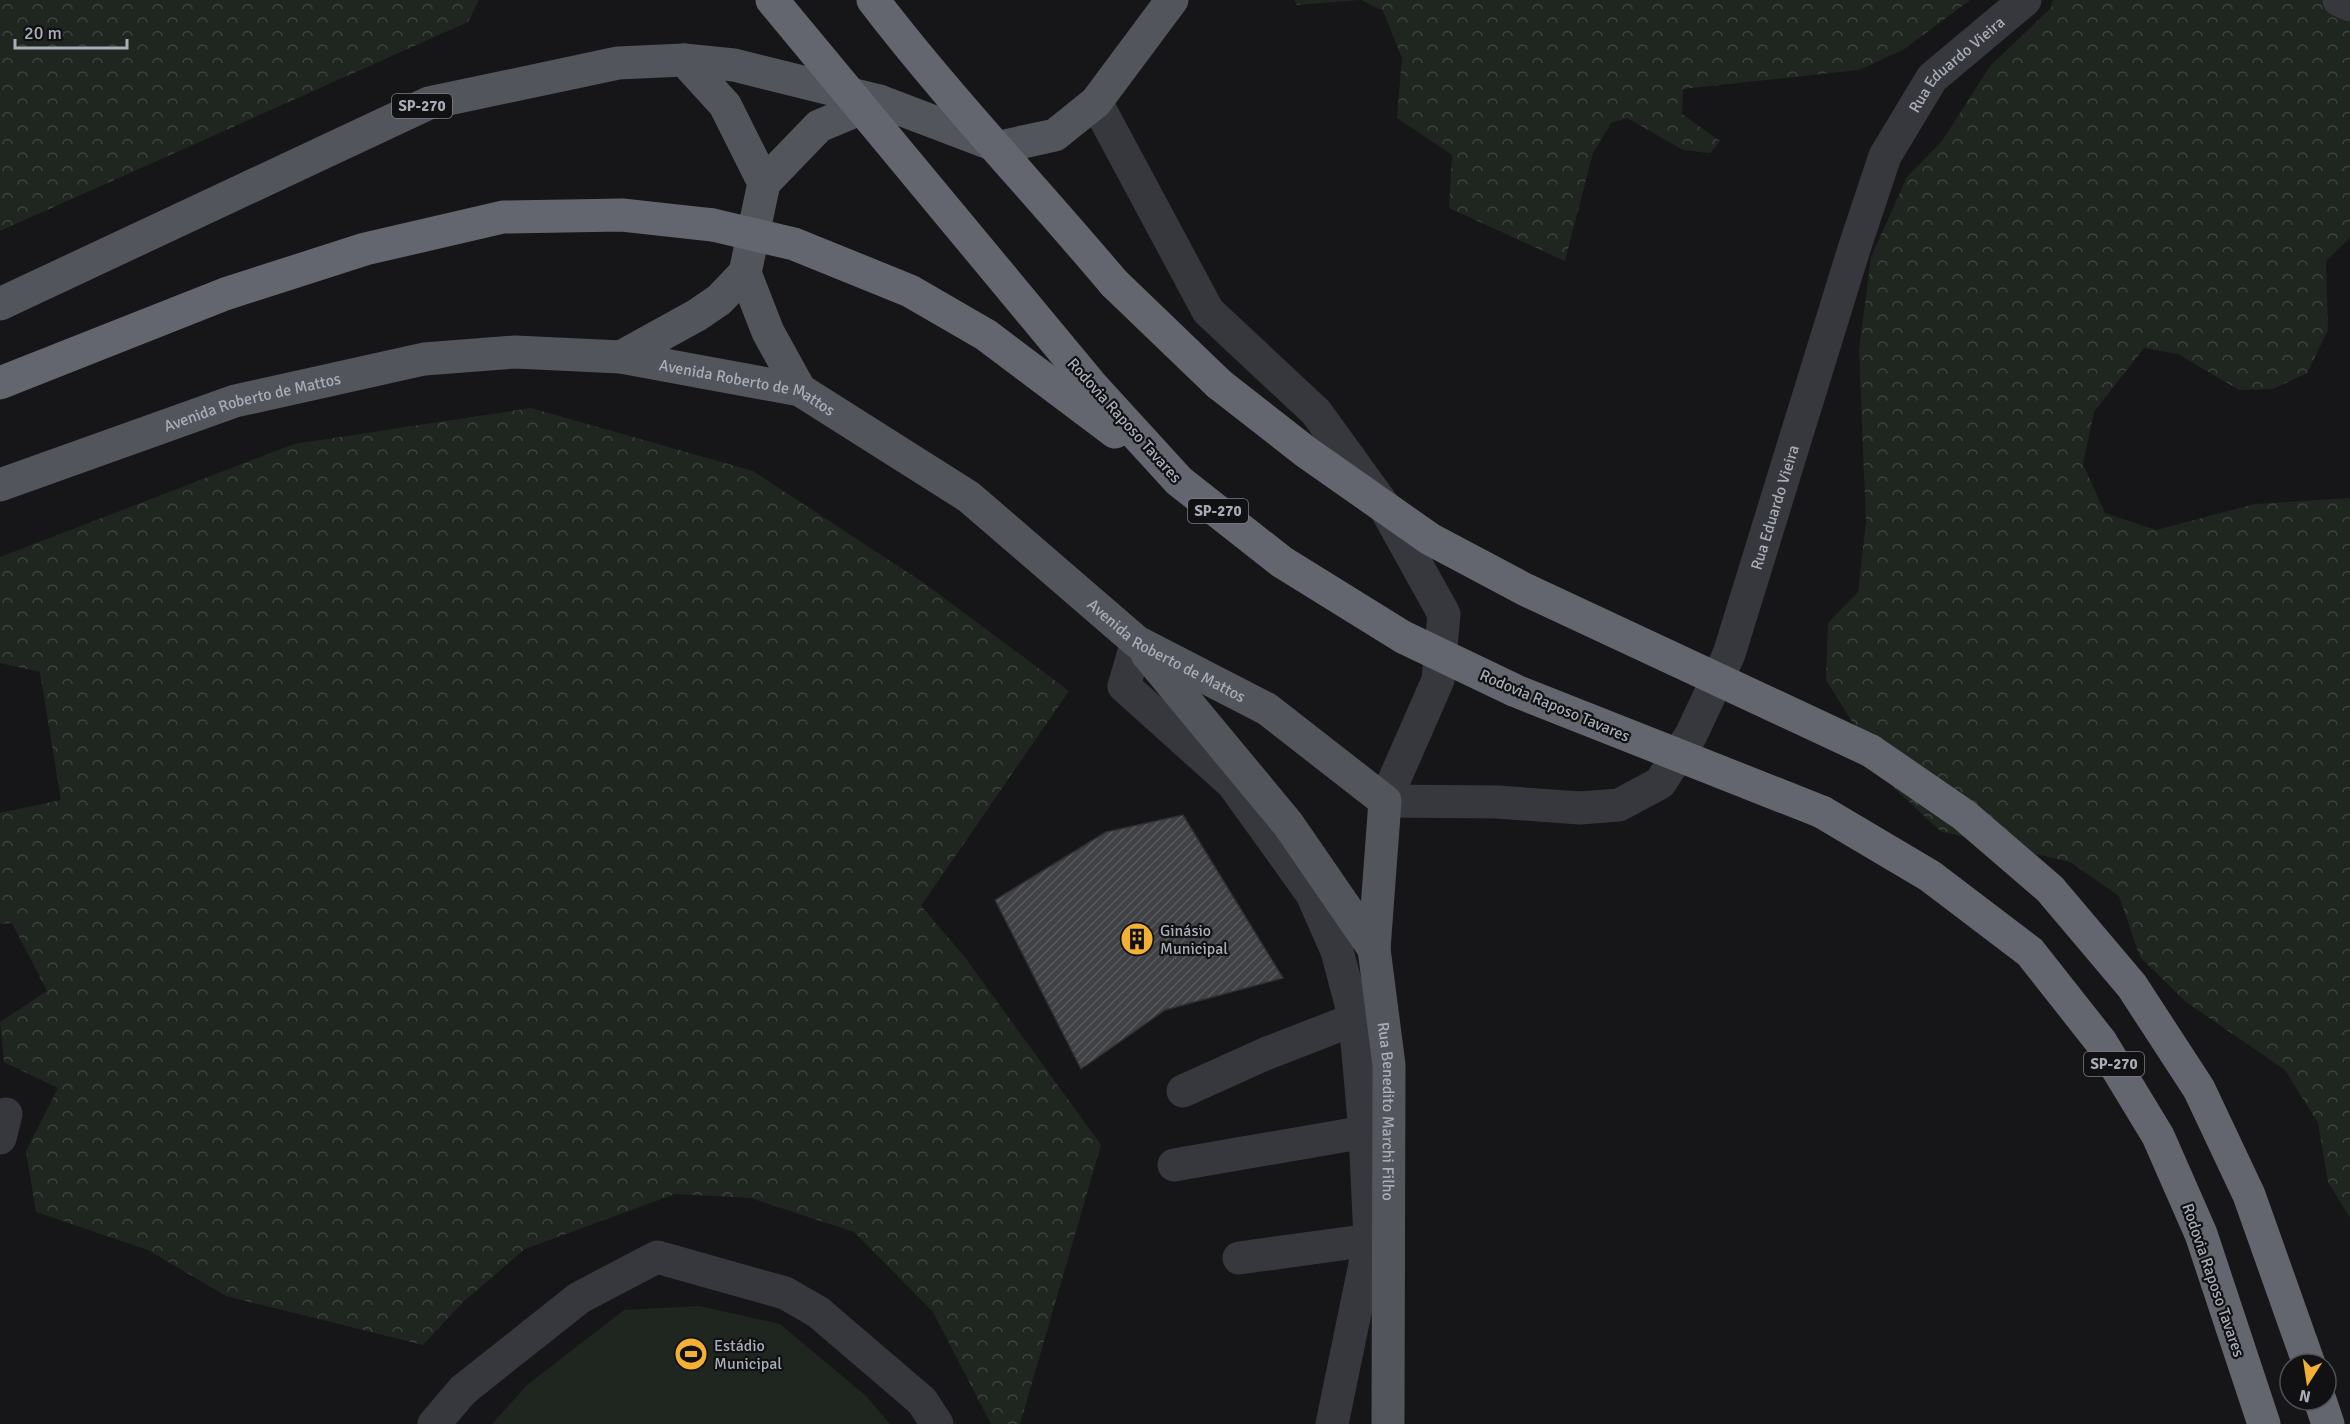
<svg xmlns="http://www.w3.org/2000/svg" width="2350" height="1424" font-family="Signika,sans-serif">
	<style>
		.grass { fill: #1e261f }
		.forest { fill: url(#forest-crowns) }
		.building { fill: url(#building-hatch); stroke: #303034; stroke-width: 1.5 }
		.lines { fill: none; stroke-linecap: round; stroke-linejoin: round }
		.minor { stroke: #37383d; stroke-width: 33 }
		.major { stroke: #53555c; stroke-width: 33 }
		.highway { stroke: #63666e; stroke-width: 33 }
		.highway-bridge { stroke: #63666e; stroke-width: 33 }
		.labels { text-anchor: middle; stroke-width: 4.5; stroke-linejoin: round; paint-order: stroke }
		.shield { fill: #111113; stroke: #7b7e86; stroke-width: 1.5 }
		.shield-label { font-size: 15px; font-weight: bold; fill: #a8adb8 }
		.street-label { font-size: 16px; fill: #a8adb8; stroke: #111113 }
		.poi-label { font-size: 16px; fill: #a8adb8; stroke: #111113; text-anchor: start }
	</style>
	<defs>
		<pattern id="forest-crowns" width="20" height="18" patternUnits="userSpaceOnUse" patternTransform="scale(1.5)"><rect width="20" height="18" fill="#1e261f"/><path d="M2 6a3 3 0 1 1 6 0M12 15a3 3 0 1 1 6 0" fill="none" stroke="#3c433d"/></pattern>
		<pattern id="building-hatch" width="6" height="6" patternUnits="userSpaceOnUse" patternTransform="scale(1.5)"><rect width="6" height="6" fill="#404145"/><path d="M-1 1l2-2M0 6l6-6M5 7l2-2" fill="none" stroke="#595a5e"/></pattern>
	</defs>
	<rect width="100%" height="100%" fill="#161618"/>
	<polygon class="grass" points="699,1306 780,1324 866,1396 890,1424 492,1424 527,1385 624,1310"/>
	<g class="forest">
		<polygon points="0,0 479,0 468,22 0,231"/>
		<polygon points="1294,0 1360,0 1297,5"/>
		<polygon points="1361,0 1970,0 1903,50 1859,70 1683,89 1682,114 1720,141 1710,153 1683,150 1627,118 1611,123 1593,153 1565,261 1449,208 1452,155 1397,118 1402,58 1383,11"/>
		<polygon points="2053,0 2350,0 2350,238 2326,261 2328,330 2307,373 2273,389 2239,390 2178,354 2144,348 2094,412 2083,464 2105,513 2156,530 2255,504 2350,498 2350,1218 2328,1182 2318,1123 2285,1070 2186,1002 2140,957 2119,896 2070,862 1940,831 1893,787 1826,680 1828,623 1858,592 1866,522 1859,350 1871,257 1907,177 1942,141 1990,66 2051,8"/>
		<polygon points="531,408 753,471 924,583 1069,691 921,906 964,956 1101,1145 1020,1424 991,1424 933,1312 854,1232 751,1198 675,1194 525,1249 462,1303 423,1345 226,1296 148,1250 36,1212 26,1151 58,1088 4,1062 0,1022 47,991 12,923 0,924 0,813 61,800 40,672 0,663 0,557 294,444"/>
	</g>
	<polygon class="building" points="1183,815 1283,978 1165,1010 1081,1069 995,900 1106,832"/>
	<g class="lines">
		<g class="minor">
			<polyline points="2339,0 2350,5"/>
			<path id="s1" d="M1096,102l112,209 108,101 68,94 60,108 -6,66 -53,121 112,1 83,6 39,-3 41,-22 31,-48 38,-81 125,-405 31,-93 47,-78 93,-78"/>
			<polyline points="1137,642 1124,686 1233,784 1312,894 1337,951 1355,1019 1365,1132 1370,1240 1332,1424"/>
			<polyline points="1183,1091 1265,1054 1355,1019"/>
			<polyline points="0,1138 6,1114"/>
			<polyline points="1174,1165 1365,1132"/>
			<polyline points="1239,1258 1370,1240"/>
			<polyline points="434,1424 463,1390 579,1298 657,1257 785,1293 818,1312 922,1401 937,1424"/>
		</g>
		<g class="major">
			<polyline points="684,60 725,105 764,183"/>
			<polyline points="0,304 429,103 618,63 684,60 734,65 879,101 1000,147 1055,135 1096,102 1172,0"/>
			<polyline points="621,357 697,315 719,300 745,273"/>
			<polyline points="800,390 768,332 745,273 764,183 819,126 879,101"/>
			<path id="s2" d="M0,485l235,-84 189,-42 91,-7 106,5 179,33 169,107 168,145 130,67 118,92 -11,148 15,116 -1,359"/>
			<polyline points="1147,654 1288,824 1374,949"/>
		</g>
		<g class="highway">
			<polyline points="1114,283 1219,384"/>
			<polyline points="0,383 225,294 365,249 503,217 622,215 713,225"/>
			<polyline points="1871,751 1964,815 2050,889 2132,986 2199,1089 2249,1195 2309,1364"/>
			<polyline points="1822,812 1930,876 2030,952 2101,1042 2158,1136 2201,1234 2264,1424"/>
			<polyline points="2320,1400 2328,1424"/>
		</g>
		<g class="highway-bridge">
			<polyline points="772,0 1094,388 1179,481 1282,562 1403,637 1516,691 1822,812"/>
			<path d="M873,0c75,98 161,188 241,283"/>
			<polyline points="713,225 794,244 910,291 986,335 1115,432"/>
			<polyline points="1219,384 1306,452 1430,539 1524,589 1871,751"/>
		</g>
	</g>
	<defs>
		<g id="building-disc" transform="scale(1.725)"><circle r="9.5" fill="#f2b134" stroke="#111113"/><path d="M-4-6H4V6H1V3H-1V6H-4ZM-2.5-4.3h1.7v1.8h-1.7ZM.8-4.3h1.7v1.8H.8ZM-2.5-1h1.7V.8h-1.7ZM.8-1h1.7V.8H.8Z" fill="#111"/></g>
		<g id="stadium-disc" transform="scale(1.725)"><circle r="9.5" fill="#f2b134" stroke="#111113"/><path d="M0-5a6.5 5 0 1 0 0 10a6.5 5 0 1 0 0-10ZM-3.5-1.8h7v3.6h-7Z" fill="#111"/></g>
	</defs>
	<g fill-rule="evenodd">
		<use href="#building-disc" x="1137" y="939"/>
		<use href="#stadium-disc" x="691" y="1354"/>
	</g>
	<g class="labels">
		<g class="shield">
			<rect x="392" y="94" width="60" height="24" rx="4.5"/>
			<rect x="1188" y="499" width="60" height="24" rx="4.5"/>
			<rect x="2084" y="1052" width="60" height="24" rx="4.5"/>
		</g>
		<g class="shield-label">
			<text x="422" y="111">SP-270</text>
			<text x="1218" y="516">SP-270</text>
			<text x="2114" y="1069">SP-270</text>
		</g>
		<g class="street-label">
			<text dy="6" stroke="none"><textPath href="#s1" startOffset="1890">Rua Eduardo Vieira</textPath></text>
			<text dy="6" stroke="none"><textPath href="#s2" startOffset="771">Avenida Roberto de Mattos</textPath></text>
			<text dy="6" stroke="none"><textPath href="#s2" startOffset="266">Avenida Roberto de Mattos</textPath></text>
			<text transform="translate(1125 420) rotate(48)" y="6">Rodovia Raposo Tavares</text>
			<text dy="6" stroke="none"><textPath href="#s1" startOffset="1404">Rua Eduardo Vieira</textPath></text>
			<text dy="6" stroke="none"><textPath href="#s2" startOffset="1274">Avenida Roberto de Mattos</textPath></text>
			<text transform="translate(1555 705) rotate(23)" y="6">Rodovia Raposo Tavares</text>
			<text dy="6" stroke="none"><textPath href="#s2" startOffset="1852">Rua Benedito Marchi Filho</textPath></text>
			<text transform="translate(2214 1280) rotate(71)" y="6">Rodovia Raposo Tavares</text>
		</g>
		<g class="poi-label">
			<text x="1160" y="936">Ginásio<tspan x="1160" dy="18">Municipal</tspan></text>
			<text x="714" y="1351">Estádio<tspan x="714" dy="18">Municipal</tspan></text>
		</g>
	</g>
	<g transform="translate(2308 1382) rotate(192)"><circle r="28" fill="#111113" stroke="#4d4f55" stroke-width="1.5"/>
	<path d="M0-4.5L10 22L0 15L-10 22Z" fill="#f2b134"/>
	<text y="-9" font-size="16" font-weight="bold" text-anchor="middle" fill="#a8adb8">N</text>
	</g>
	<path d="M15 39v9h112v-9" fill="none" stroke="#a8adb8" stroke-width="3"/>
	<text x="24" y="39" font-size="18" fill="#a8adb8" stroke="#111113" stroke-width="4.5" paint-order="stroke">20 m</text>
</svg>
